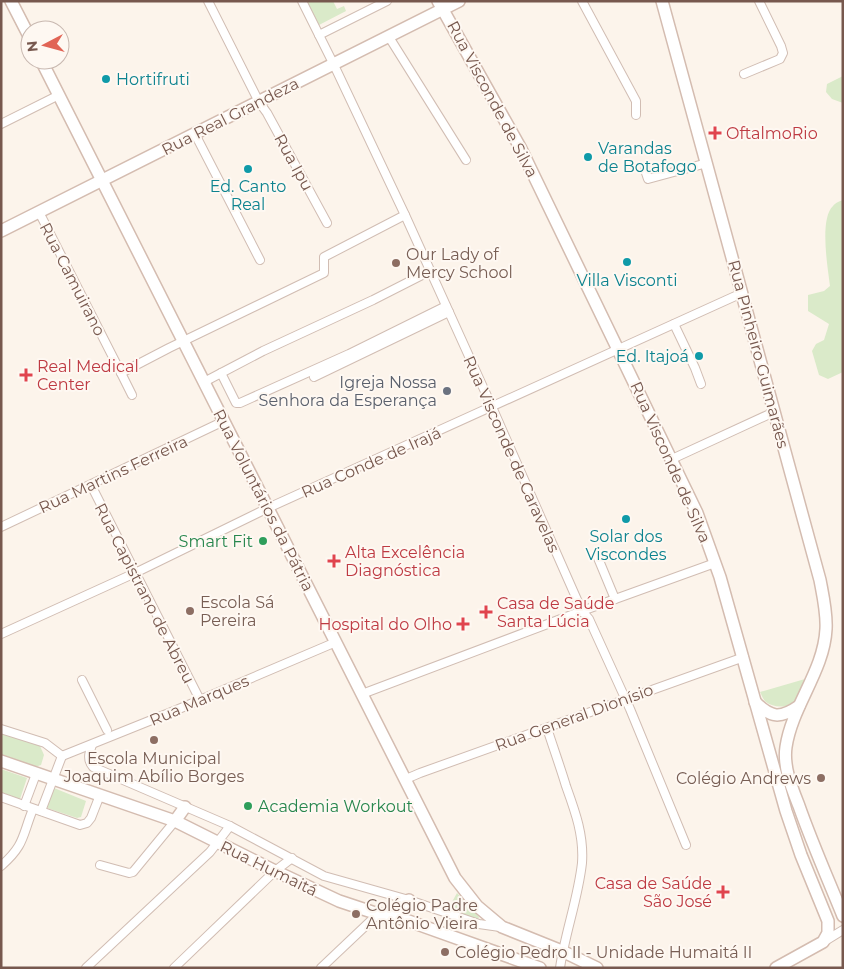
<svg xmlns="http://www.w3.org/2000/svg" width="844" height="969" font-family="Montserrat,sans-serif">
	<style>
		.green { fill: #daeac9 }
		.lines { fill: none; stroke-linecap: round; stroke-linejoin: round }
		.street-casing { stroke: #d1bdb3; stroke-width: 10 }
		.secondary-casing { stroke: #d4bcb0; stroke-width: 14 }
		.street { stroke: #fff; stroke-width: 8 }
		.secondary { stroke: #fff; stroke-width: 11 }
		.culture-dot { fill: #0f9aa8; stroke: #fef8f2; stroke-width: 2 }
		.health-dot { fill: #e0444e; stroke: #fef8f2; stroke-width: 2 }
		.education-dot { fill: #8d6e63; stroke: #fef8f2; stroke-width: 2 }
		.worship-dot { fill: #6b7280; stroke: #fef8f2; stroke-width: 2 }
		.leisure-dot { fill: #2e9e5b; stroke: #fef8f2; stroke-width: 2 }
		.labels { text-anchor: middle; stroke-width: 4; stroke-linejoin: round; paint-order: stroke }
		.culture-label { font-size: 16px; fill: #0d838f; stroke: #fef8f2 }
		.street-label { font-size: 16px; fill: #77584e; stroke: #fef8f2 }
		.health-label { font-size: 16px; fill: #be3a42; stroke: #fef8f2; text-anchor: start }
		.education-label { font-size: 16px; fill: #785e54; stroke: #fef8f2; text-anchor: start }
		.worship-label { font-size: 16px; fill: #5b616d; stroke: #fef8f2; text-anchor: end }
		.leisure-label { font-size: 16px; fill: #27864d; stroke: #fef8f2; text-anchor: end }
	</style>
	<rect width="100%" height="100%" fill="#fcf4eb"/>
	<g class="green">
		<polygon points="333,1 337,9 344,6 346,11 319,25 307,2"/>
		<polygon points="843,76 843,103 832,99 826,92 827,84"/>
		<path d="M843,200v172l-15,7 -9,-4 -7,-24 4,-7 8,-4 5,-16 -21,-13v-16l16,-4 6,-5c-2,-17 -11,-67 3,-80 2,-3 7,-5 10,-6z"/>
		<path d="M805,679c-2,6 -4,13 -7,19 -6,10 -23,11 -32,4 -3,-3 -4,-6 -6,-10z"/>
		<polygon points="1,733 40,746 44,755 41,765 35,767 1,755"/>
		<polygon points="1,769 27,778 20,799 1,792"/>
		<polygon points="54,788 86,801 81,817 77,818 47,808"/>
		<polygon points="457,893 479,917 478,919 448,909"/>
	</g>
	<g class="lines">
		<g class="street-casing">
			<g id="street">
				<polyline points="208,1 259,102 267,113 327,223"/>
				<polyline points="302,1 334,65 405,215 492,407 582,611 589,619 630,709 686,845"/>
				<polyline points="582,1 636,101 636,115"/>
				<polyline points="319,35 387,1"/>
				<polyline points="389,37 466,160"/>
				<polyline points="744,74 780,59 783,53 781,46 759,1"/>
				<polyline points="1,124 59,95"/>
				<polyline points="195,134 260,260"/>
				<polyline points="645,170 648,179 707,163"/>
				<polyline points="39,212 121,373 169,348 324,273 324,257 405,215"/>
				<polyline points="674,324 695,368 701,384"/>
				<polyline points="121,373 132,395"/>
				<polyline points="221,373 236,403 240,403 349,354 446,306"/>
				<polyline points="314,377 449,312"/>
				<polyline points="204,382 263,351 373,300 430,271"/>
				<polyline points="672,459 774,412"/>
				<polyline points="91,485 200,700"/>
				<polyline points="1,527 224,421"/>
				<polyline points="598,558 615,599"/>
				<polyline points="1,634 135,573 268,508 742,293"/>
				<polyline points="82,680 107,730"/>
				<polyline points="362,694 582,611 715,563"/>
				<path d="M547,728c6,19 13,38 19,58 9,25 18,49 16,77 -4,36 -17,70 -22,105"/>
				<polyline points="1,729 45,743 62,756"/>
				<path d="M92,745c-3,8 -5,15 1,22l137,59 94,50 85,24 70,24 21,3"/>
				<polyline points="62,756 174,711 336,642"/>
				<polyline points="406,779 420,773 744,657"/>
				<polyline points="1,797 80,825 87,823 91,818 100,795"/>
				<polyline points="24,806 36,774"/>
				<polyline points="41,811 62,756"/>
				<polyline points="100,865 129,873 133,872 175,821"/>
				<path d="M1,866c24,-21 21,-30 32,-57"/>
				<polyline points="825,941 843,930"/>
				<polyline points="86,968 210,852 230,826"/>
				<polyline points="174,968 275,871 292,858"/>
				<polyline points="321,968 378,914"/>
			</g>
		</g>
		<g class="secondary-casing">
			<g id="secondary">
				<polyline points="11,1 30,38"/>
				<polyline points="438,1 521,149 697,513 720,577 786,811 801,855 828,921 828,933 823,942 776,968"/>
				<path d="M662,1l158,579c3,16 7,33 6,49 -2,42 -34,77 -40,118 -3,20 6,41 13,59 13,37 29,73 44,110"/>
				<polyline points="41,60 455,878 477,906 502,927 562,951 597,968"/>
				<polyline points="1,231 459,1"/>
				<path d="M755,702c16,16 25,17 44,4"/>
				<polyline points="1,761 175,821 275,871 339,901 378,914 403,919 540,968"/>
				<polyline points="175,821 185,807"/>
				<polyline points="403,919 402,908 409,900"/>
			</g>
		</g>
		<use href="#street" class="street"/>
		<use href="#secondary" class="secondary"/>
	</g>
	<g class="culture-dot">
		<circle cx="106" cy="79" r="5"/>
		<circle cx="588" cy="157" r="5"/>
		<circle cx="248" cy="169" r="5"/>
		<circle cx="627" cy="262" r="5"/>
		<circle cx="699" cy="356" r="5"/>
		<circle cx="626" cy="519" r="5"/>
	</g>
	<g class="health-dot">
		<path d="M712.5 125.5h5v5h5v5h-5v5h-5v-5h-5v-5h5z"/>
		<path d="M23.5 367.5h5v5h5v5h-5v5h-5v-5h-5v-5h5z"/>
		<path d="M331.5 553.5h5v5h5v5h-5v5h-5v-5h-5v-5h5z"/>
		<path d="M483.5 604.5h5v5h5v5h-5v5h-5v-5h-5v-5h5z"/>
		<path d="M460.5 616.5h5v5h5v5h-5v5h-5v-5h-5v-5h5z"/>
		<path d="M720.5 884.5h5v5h5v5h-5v5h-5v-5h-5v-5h5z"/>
	</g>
	<g class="education-dot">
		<circle cx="396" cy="263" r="5"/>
		<circle cx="190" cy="611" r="5"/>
		<circle cx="154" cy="740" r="5"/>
		<circle cx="821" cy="778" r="5"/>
		<circle cx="356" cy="914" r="5"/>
		<circle cx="445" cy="952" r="5"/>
	</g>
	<circle class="worship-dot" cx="447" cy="391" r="5"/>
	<g class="leisure-dot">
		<circle cx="263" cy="541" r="5"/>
		<circle cx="248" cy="806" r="5"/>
	</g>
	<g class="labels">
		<g class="culture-label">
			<text x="116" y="85" text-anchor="start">Hortifruti</text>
			<text x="598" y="154" text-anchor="start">Varandas<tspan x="598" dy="18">de Botafogo</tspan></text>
			<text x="248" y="192">Ed. Canto<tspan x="248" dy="18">Real</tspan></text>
			<text x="627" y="286">Villa Visconti</text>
			<text x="689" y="362" text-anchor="end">Ed. Itajoá</text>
			<text x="626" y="542">Solar dos<tspan x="626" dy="18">Viscondes</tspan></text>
		</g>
		<g class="street-label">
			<text transform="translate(493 99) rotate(62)" y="6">Rua Visconde de Silva</text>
			<text transform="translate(230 116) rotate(-27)" y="6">Rua Real Grandeza</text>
			<text transform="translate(294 162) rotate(61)" y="6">Rua Ipu</text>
			<text transform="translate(73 279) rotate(63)" y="6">Rua Camuirano</text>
			<text transform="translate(759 354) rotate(75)" y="6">Rua Pinheiro Guimarães</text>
			<text transform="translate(512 454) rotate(66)" y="6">Rua Visconde de Caravelas</text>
			<text transform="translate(371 462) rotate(-24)" y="6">Rua Conde de Irajá</text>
			<text transform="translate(671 462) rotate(66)" y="6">Rua Visconde de Silva</text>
			<text transform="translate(113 474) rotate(-25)" y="6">Rua Martins Ferreira</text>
			<text transform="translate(264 500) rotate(63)" y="6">Rua Voluntários da Pátria</text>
			<text transform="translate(145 593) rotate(63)" y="6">Rua Capistrano de Abreu</text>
			<text transform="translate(199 700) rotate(-23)" y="6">Rua Marques</text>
			<text transform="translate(574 717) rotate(-20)" y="6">Rua General Dionísio</text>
			<text transform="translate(269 868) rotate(26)" y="6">Rua Humaitá</text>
		</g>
		<g class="health-label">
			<text x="726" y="139">OftalmoRio</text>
			<text x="37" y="372">Real Medical<tspan x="37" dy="18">Center</tspan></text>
			<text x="345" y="558">Alta Excelência<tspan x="345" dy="18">Diagnóstica</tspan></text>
			<text x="497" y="609">Casa de Saúde<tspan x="497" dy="18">Santa Lúcia</tspan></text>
			<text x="452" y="630" text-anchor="end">Hospital do Olho</text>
			<text x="712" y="889" text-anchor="end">Casa de Saúde<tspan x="712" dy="18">São José</tspan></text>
		</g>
		<g class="education-label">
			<text x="406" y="260">Our Lady of<tspan x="406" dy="18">Mercy School</tspan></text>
			<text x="200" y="608">Escola Sá<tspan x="200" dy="18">Pereira</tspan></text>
			<text x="154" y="764" text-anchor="middle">Escola Municipal<tspan x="154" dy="18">Joaquim Abílio Borges</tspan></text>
			<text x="811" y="784" text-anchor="end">Colégio Andrews</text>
			<text x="366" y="911">Colégio Padre<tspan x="366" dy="18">Antônio Vieira</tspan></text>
			<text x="455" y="958">Colégio Pedro II - Unidade Humaitá II</text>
		</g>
		<g class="worship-label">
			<text x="437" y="388">Igreja Nossa<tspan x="437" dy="18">Senhora da Esperança</tspan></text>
		</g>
		<g class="leisure-label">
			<text x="253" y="547">Smart Fit</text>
			<text x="258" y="812" text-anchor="start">Academia Workout</text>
		</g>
	</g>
	<rect width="844" height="969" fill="none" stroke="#77584e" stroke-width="5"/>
	<g transform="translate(45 45) rotate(264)"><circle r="24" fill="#fef8f2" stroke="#c8b8b0"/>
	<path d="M0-4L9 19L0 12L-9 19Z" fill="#e16455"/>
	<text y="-8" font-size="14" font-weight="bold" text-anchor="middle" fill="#77584e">N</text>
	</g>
</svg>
